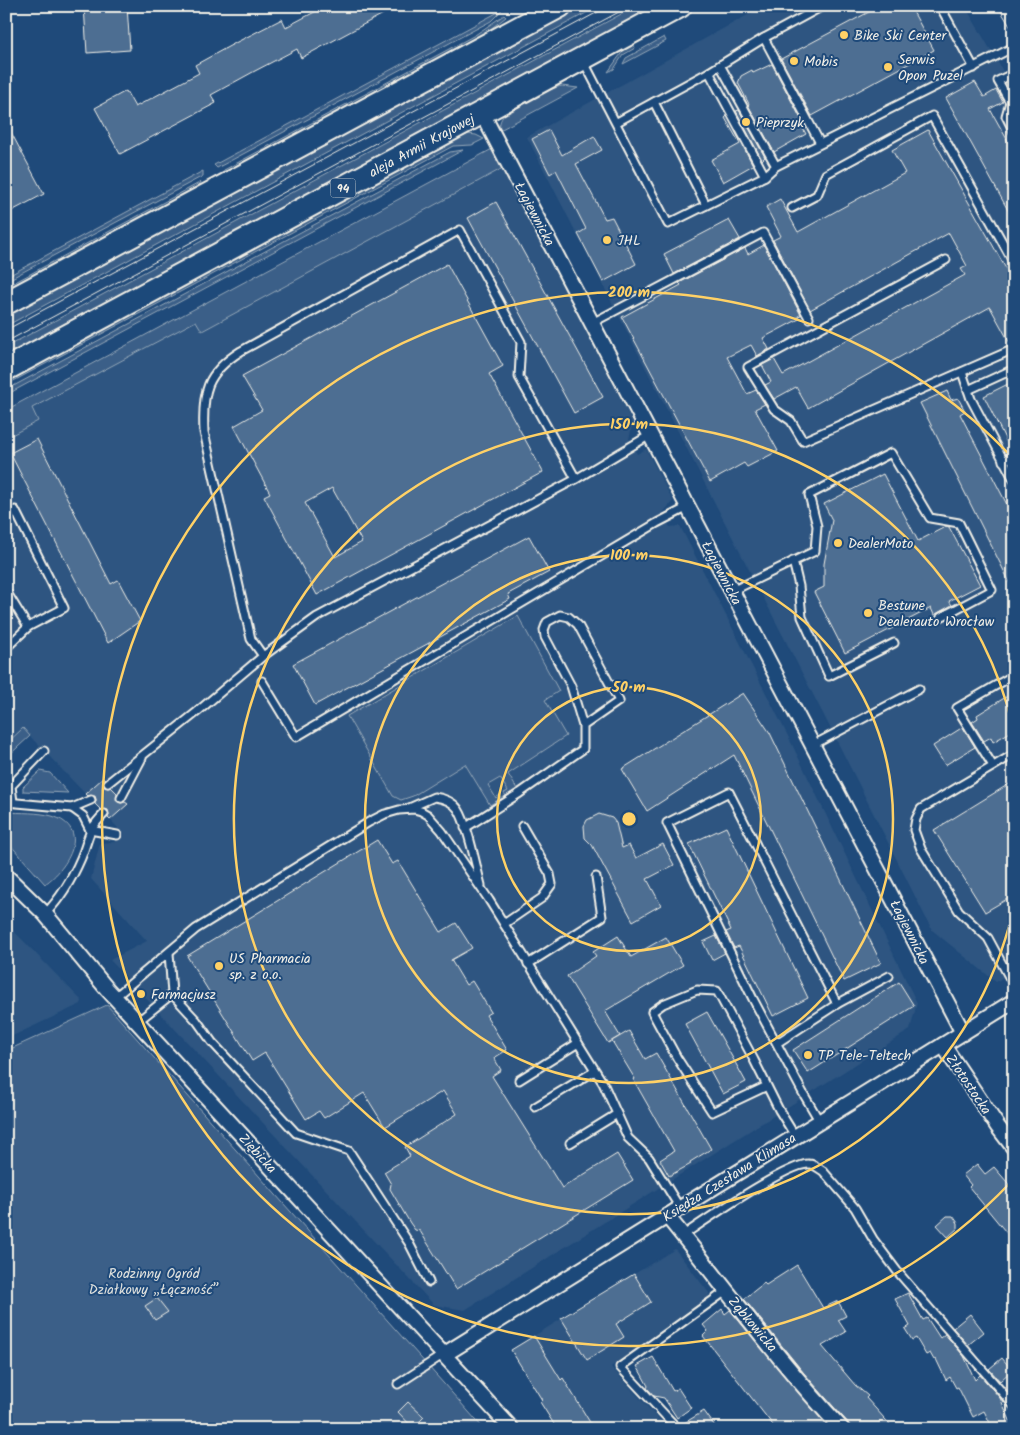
<svg xmlns="http://www.w3.org/2000/svg" width="1020" height="1435" font-family="Kalam,sans-serif">
	<style>
		.built { fill: #2d5581 }
		.green { fill: #3a5f88; stroke: #97a8b8 }
		.building { fill: #4d6e92; stroke: #f4f1e8; fill-rule: evenodd }
		.lines { fill: none; stroke-linecap: round; stroke-linejoin: round }
		.lane-casing { stroke: #f4f1e8; stroke-width: 11 }
		.street-casing { stroke: #f4f1e8; stroke-width: 18 }
		.primary-casing { stroke: #f4f1e8; stroke-width: 26 }
		.lane { stroke: #1f4a7a; stroke-width: 7 }
		.street { stroke: #1f4a7a; stroke-width: 14 }
		.primary { stroke: #1f4a7a; stroke-width: 22 }
		.tram { stroke: #f4f1e8; stroke-width: 1 }
		.ring { fill: none; stroke: #ffd166; stroke-width: 2.5 }
		.poi-dot { fill: #ffd166; stroke: #1f4a7a; stroke-width: 2 }
		.labels { text-anchor: middle; stroke-width: 4; stroke-linejoin: round; paint-order: stroke }
		.shield { fill: #1f4a7a; stroke: #b4bfc7; stroke-width: 1 }
		.shield-label { font-size: 12px; font-weight: bold; fill: #f4f1e8 }
		.poi-label { font-size: 14px; fill: #f4f1e8; stroke: #1f4a7a; text-anchor: start }
		.street-label { font-size: 14px; fill: #f4f1e8; stroke: #1f4a7a }
		.park-label { font-size: 14px; fill: #e1e2de; stroke: #1f4a7a }
		.centre { fill: #ffd166; stroke: #1f4a7a; stroke-width: 2.5 }
		.ring-label { font-size: 15px; text-anchor: middle; font-weight: bold; fill: #ffd166; stroke: #1f4a7a; stroke-width: 4; stroke-linejoin: round; paint-order: stroke }
	</style>
	<rect width="100%" height="100%" fill="#1f4a7a"/>
	<filter id="ink" filterUnits="userSpaceOnUse"><feTurbulence type="fractalNoise" baseFrequency=".02" numOctaves="2"/><feDisplacementMap in="SourceGraphic" scale="10" xChannelSelector="R" yChannelSelector="G"/><feConvolveMatrix kernelMatrix="1 2 1 2 8 2 1 2 1" color-interpolation-filters="sRGB"/></filter>
	<g filter="url(#ink)">
		<g class="built">
			<polygon points="764,6 965,6 1014,90 1014,970 996,982 932,930 839,745 527,137"/>
			<polygon points="503,168 633,423 629,439 637,454 646,449 673,501 662,514 670,527 680,526 788,736 917,1003 910,1030 465,1310 434,1305 110,960 147,941 91,879 100,843 115,842 118,828 23,729 6,744 6,438 38,421 32,408 196,321 202,331"/>
			<polygon points="6,923 82,1001 81,1004 6,1039"/>
			<polygon points="675,1249 709,1293 708,1299 611,1367 668,1429 557,1429 540,1402 543,1399 536,1387 534,1388 511,1350"/>
		</g>
		<g class="green">
			<polygon points="582,6 599,6 6,326 6,316"/>
			<polygon points="636,6 657,6 6,356 6,347"/>
			<polygon points="502,10 491,21 459,38 217,168 214,165"/>
			<polygon points="504,15 506,17 489,30 229,171 224,170 475,35"/>
			<polygon points="664,37 666,41 623,64 626,58"/>
			<polygon points="633,44 635,48 623,55 614,69 608,72 623,51"/>
			<path d="M562,86l16,2 -78,42c-1,-6 0,-10 4,-15 8,-9 46,-27 58,-29z"/>
			<polygon points="468,134 476,135 484,139 472,145 453,146 6,385 6,382"/>
			<polygon points="494,148 503,168 202,331 196,321 32,408 38,421 6,438 6,410"/>
			<polygon points="463,150 6,395 6,390 450,152"/>
			<polygon points="203,171 203,176 6,281 6,277"/>
			<polygon points="201,182 198,187 6,291 6,287"/>
			<polygon points="518,616 559,691 545,700 566,736 508,774 517,789 506,796 504,793 508,791 500,778 488,785 496,798 500,795 501,798 490,805 465,764 413,796 401,800 393,796 347,716"/>
			<polygon points="23,728 30,736 6,758 6,744"/>
			<polygon points="40,771 50,773 68,793 23,791 23,787"/>
			<path d="M6,812c15,1 32,0 46,4 40,12 16,52 -7,68l-39,-44z"/>
			<polygon points="107,1005 484,1429 6,1429 6,1051"/>
		</g>
		<g class="building">
			<polygon points="84,6 127,6 130,50 87,53"/>
			<polygon points="326,6 398,6 301,58 297,49 253,72 211,95 216,103 120,154 95,108 126,91 135,107 199,73 195,65 237,42 282,19 286,27"/>
			<polygon points="880,6 910,6 934,50 812,116 781,59"/>
			<polygon points="772,64 802,121 800,123 806,134 774,152 748,105 749,104 738,83 741,76 752,70 753,73"/>
			<polygon points="975,82 984,97 996,90 1003,102 990,109 1014,152 1014,221 946,98"/>
			<polygon points="739,110 765,157 762,160 736,111"/>
			<polygon points="727,116 753,165 723,182 711,160 740,144 725,118"/>
			<polygon points="6,123 44,194 6,214"/>
			<polygon points="549,130 562,155 594,136 602,150 576,164 605,219 612,217 636,264 603,282 578,234 586,229 556,170 550,174 532,139"/>
			<polygon points="928,130 1014,283 1014,344 1011,345 990,307 808,408 796,387 774,399 765,385 771,382 762,365 774,359 783,375 965,275 961,269 967,266 949,233 810,310 773,240 781,236 766,207 780,199 798,232 905,173 892,150"/>
			<polygon points="496,202 603,397 574,413 468,218"/>
			<polygon points="729,220 740,239 674,274 664,254"/>
			<polygon points="764,245 801,315 798,316 799,319 763,338 769,349 757,356 751,345 727,357 747,394 756,390 765,404 755,409 778,451 747,467 744,463 710,482 622,317 681,285 679,283 745,248 748,254"/>
			<path d="M447,264l56,102 -14,8 54,98 -226,123 -53,-99 6,-3 -36,-67 28,-16 -20,-34zM332,488l30,54 -27,15 -30,-54z"/>
			<polygon points="1014,381 1014,451 1011,451 984,396"/>
			<polygon points="947,391 951,400 958,398 965,411 960,414 1014,518 1014,591 920,403"/>
			<polygon points="37,439 111,584 118,580 140,621 108,643 10,453"/>
			<polygon points="883,474 918,541 947,526 949,527 980,585 949,601 952,605 934,615 931,608 845,653 814,592 824,587 824,564 832,520 824,504"/>
			<polygon points="529,536 549,572 508,594 510,599 315,705 293,664"/>
			<polygon points="1014,692 1014,730 993,742 991,737 984,741 972,722 978,718 977,715"/>
			<polygon points="743,693 770,733 881,963 844,981 734,755 647,811 622,769"/>
			<polygon points="963,727 975,747 945,765 933,746"/>
			<polygon points="103,778 104,787 108,788 111,787 117,793 117,801 121,803 125,802 128,804 110,820 108,818 109,815 108,810 105,809 101,810 95,804 96,800 95,796 87,796 85,794"/>
			<polygon points="1014,781 1014,895 985,912 934,830"/>
			<polygon points="599,814 612,818 616,823 622,848 629,845 636,858 663,844 674,865 647,879 661,905 633,921 592,845 585,838 584,826 587,820"/>
			<polygon points="726,827 808,998 773,1016 739,946 734,948 726,932 731,930 689,844"/>
			<polygon points="377,840 392,864 398,861 441,932 456,923 472,948 451,960 466,985 472,981 491,1012 486,1015 507,1050 494,1058 501,1070 492,1076 562,1188 617,1154 633,1180 456,1289 420,1231 415,1230 410,1223 390,1189 391,1184 384,1172 410,1156 405,1147 457,1114 443,1091 385,1127 364,1093 324,1118 319,1111 306,1119 265,1053 252,1061 187,956"/>
			<polygon points="618,936 631,957 666,937 683,965 605,1011 620,1036 608,1043 567,976 596,956 593,952"/>
			<polygon points="716,936 725,953 712,960 703,942"/>
			<polygon points="899,982 914,1006 808,1073 793,1050"/>
			<polygon points="707,1012 746,1082 723,1094 685,1024"/>
			<polygon points="629,1031 645,1059 656,1053 711,1149 690,1162 691,1164 669,1176 660,1160 674,1151 633,1079 635,1079 612,1041"/>
			<polygon points="977,1164 985,1174 994,1167 1014,1190 1014,1242 969,1187 971,1185 963,1175"/>
			<polygon points="947,1216 953,1216 958,1223 958,1228 948,1237 937,1225"/>
			<polygon points="797,1265 823,1308 838,1301 846,1316 838,1320 846,1332 822,1346 855,1385 868,1396 866,1398 894,1429 851,1429 848,1423 803,1372 744,1299 764,1283 766,1285"/>
			<polygon points="634,1274 651,1302 616,1324 624,1337 587,1360 561,1318"/>
			<polygon points="908,1293 923,1320 927,1318 940,1338 945,1334 964,1356 975,1380 980,1375 1000,1398 1014,1429 993,1429 984,1411 973,1417 958,1387 956,1388 950,1377 946,1380 936,1359 934,1360 930,1353 926,1355 916,1338 912,1340 905,1329 910,1326 895,1299"/>
			<polygon points="157,1298 168,1312 155,1320 145,1306"/>
			<polygon points="722,1309 725,1314 730,1310 790,1383 830,1429 776,1429 703,1336 708,1331 703,1325"/>
			<polygon points="970,1314 984,1332 968,1345 953,1328"/>
			<polygon points="534,1336 561,1380 563,1378 594,1429 557,1429 540,1402 542,1400 511,1350"/>
			<polygon points="653,1357 673,1391 678,1388 691,1408 677,1418 664,1398 654,1396 647,1388 648,1386 637,1366"/>
			<polygon points="1002,1358 1012,1370 1000,1381 989,1369"/>
			<polygon points="408,1402 424,1417 413,1428 398,1412"/>
			<polygon points="704,1411 717,1429 683,1429 681,1425"/>
		</g>
		<g class="lines">
			<g class="lane-casing">
				<g id="lane">
					<polyline points="940,6 974,68"/>
					<polyline points="764,38 820,143"/>
					<polyline points="584,62 668,224 765,176 776,166 1014,47"/>
					<polyline points="720,65 776,166"/>
					<polyline points="709,72 765,176"/>
					<polyline points="1014,73 998,81 1010,102 1006,116 1014,132"/>
					<polyline points="654,102 706,205"/>
					<polyline points="617,122 709,72 764,38 823,6"/>
					<polyline points="792,208 817,195 826,174 932,116 1014,263"/>
					<polyline points="946,260 748,367 774,409 791,421 803,441 1014,349"/>
					<polyline points="592,323 763,233 809,318"/>
					<polyline points="962,372 971,399 1014,480"/>
					<polyline points="968,390 1014,369"/>
					<polyline points="1003,461 1014,456"/>
					<polyline points="576,479 650,435"/>
					<polyline points="6,513 15,510 64,608 28,627 6,648"/>
					<polyline points="793,561 799,586 802,617 829,676 894,643"/>
					<polyline points="6,591 28,627"/>
					<polyline points="732,591 815,551 817,526 809,495 891,453 930,518 959,523 992,590 941,617"/>
					<polyline points="262,681 296,737 657,523 688,507"/>
					<polyline points="813,745 919,689"/>
					<polyline points="1014,754 921,809 916,819 914,830 921,849 959,911 988,938 1014,986"/>
					<polyline points="993,766 957,708 1014,675"/>
					<path d="M108,783l89,-71 66,-56 54,-39 259,-138 -57,-102 2,-35 -61,-112 -219,121c-35,22 -39,41 -37,81l47,207 12,17"/>
					<polyline points="121,798 142,758"/>
					<polyline points="6,802 72,808 91,800"/>
					<polyline points="13,802 11,786 44,751"/>
					<polyline points="72,808 83,816 90,830"/>
					<path d="M407,809l27,-12c9,1 19,5 24,12 10,15 18,58 23,76"/>
					<polyline points="465,828 520,793 583,749 583,726 571,686 545,637 544,630 547,622 560,615 569,617 578,625 619,701 583,726"/>
					<polyline points="90,830 117,835"/>
					<path d="M45,914c16,-16 27,-35 36,-56 9,-21 5,-26 23,-44"/>
					<polyline points="504,924 542,898 552,884 550,874 522,826"/>
					<polyline points="169,953 172,994 197,1021 212,1042 296,1133 349,1151 409,1243 429,1282"/>
					<polyline points="528,964 602,917 596,877"/>
					<polyline points="115,997 196,929 369,822 385,814 399,810 414,809 421,811 428,815 442,831 489,900 603,1083 628,1138 649,1158 680,1208"/>
					<polyline points="837,1004 889,976"/>
					<polyline points="137,1022 172,994"/>
					<polyline points="777,1043 837,1004 729,792 667,823 753,999 803,1093 820,1122"/>
					<polyline points="519,1080 578,1043"/>
					<polyline points="767,1086 712,1112 677,1058 652,1012 663,1004 697,990 717,991 754,1060 779,1110 795,1136"/>
					<polyline points="535,1107 595,1071"/>
					<polyline points="570,1143 617,1114"/>
					<path d="M682,1236c22,-15 106,-73 127,-72 5,0 9,4 14,7l32,37 18,31 24,32 117,135"/>
					<polyline points="398,1384 444,1354"/>
					<polyline points="678,1429 620,1367 726,1291"/>
				</g>
			</g>
			<g class="street-casing">
				<g id="street">
					<polyline points="482,113 963,1033"/>
					<polyline points="6,876 45,914 107,989 512,1429"/>
					<polyline points="943,1045 998,1127 1014,1148"/>
					<path d="M667,1216c58,71 112,146 175,213"/>
					<polyline points="445,1354 1014,1001"/>
				</g>
			</g>
			<g class="primary-casing">
				<g id="primary">
					<polyline points="6,303 560,6"/>
					<path id="s1" d="M6,369l674,-363"/>
				</g>
			</g>
			<use href="#lane" class="lane"/>
			<use href="#street" class="street"/>
			<use href="#primary" class="primary"/>
			<g class="tram">
				<polyline points="998,6 1014,33"/>
				<polyline points="1010,6 1014,12"/>
				<polyline points="6,330 609,6"/>
				<polyline points="6,342 630,6"/>
			</g>
		</g>
	</g>
	<g class="ring">
		<circle cx="629" cy="819" r="132"/>
		<circle cx="629" cy="819" r="264"/>
		<path d="M1013 911A395 395 0 1 1 1013 727"/>
		<path d="M1011 1182A527 527 0 1 1 1011 456"/>
	</g>
	<g class="poi-dot">
		<circle cx="844" cy="35" r="5"/>
		<circle cx="794" cy="61" r="5"/>
		<circle cx="888" cy="67" r="5"/>
		<circle cx="746" cy="122" r="5"/>
		<circle cx="607" cy="240" r="5"/>
		<circle cx="838" cy="543" r="5"/>
		<circle cx="868" cy="613" r="5"/>
		<circle cx="219" cy="966" r="5"/>
		<circle cx="141" cy="994" r="5"/>
		<circle cx="808" cy="1055" r="5"/>
	</g>
	<g class="labels">
		<rect class="shield" x="330.5" y="178.5" width="25" height="19" rx="4"/>
		<g class="shield-label">
			<text x="343" y="192">94</text>
		</g>
		<g class="poi-label">
			<text x="854" y="40">Bike Ski Center</text>
			<text x="898" y="64">Serwis<tspan x="898" dy="16">Opon Puzel</tspan></text>
			<text x="804" y="66">Mobis</text>
			<text x="756" y="127">Pieprzyk</text>
			<text x="617" y="245">JHL</text>
			<text x="848" y="548">DealerMoto</text>
			<text x="878" y="610">Bestune<tspan x="878" dy="16">Dealerauto Wrocław</tspan></text>
			<text x="229" y="963">US Pharmacia<tspan x="229" dy="16">sp. z o.o.</tspan></text>
			<text x="151" y="999">Farmacjusz</text>
			<text x="818" y="1060">TP Tele-Teltech</text>
		</g>
		<g class="street-label">
			<text dy="5" stroke="none"><textPath href="#s1" startOffset="472">aleja Armii Krajowej</textPath></text>
			<text transform="translate(535 214) rotate(62)" y="5">Łagiewnicka</text>
			<text transform="translate(722 573) rotate(62)" y="5">Łagiewnicka</text>
			<text transform="translate(910 932) rotate(63)" y="5">Łagiewnicka</text>
			<text transform="translate(969 1084) rotate(56)" y="5">Złotostocka</text>
			<text transform="translate(258 1153) rotate(47)" y="5">Ziębicka</text>
			<text transform="translate(729 1177) rotate(-32)" y="5">Księdza Czesława Klimasa</text>
			<text transform="translate(753 1324) rotate(50)" y="5">Ząbkowicka</text>
		</g>
		<g class="park-label">
			<text x="154" y="1278">Rodzinny Ogród<tspan x="154" dy="16">Działkowy „Łączność”</tspan></text>
		</g>
	</g>
	<circle cx="629" cy="819" r="8" class="centre"/>
	<g class="ring-label">
		<text x="629" y="297">200 m</text>
		<text x="629" y="429">150 m</text>
		<text x="629" y="560">100 m</text>
		<text x="629" y="692">50 m</text>
	</g>
	<rect width="1020" height="1435" fill="none" stroke="#1f4a7a" stroke-width="25"/>
	<rect x="12" y="12" width="995" height="1410" fill="none" stroke="#f4f1e8" stroke-width="2" filter="url(#ink)"/>
</svg>
